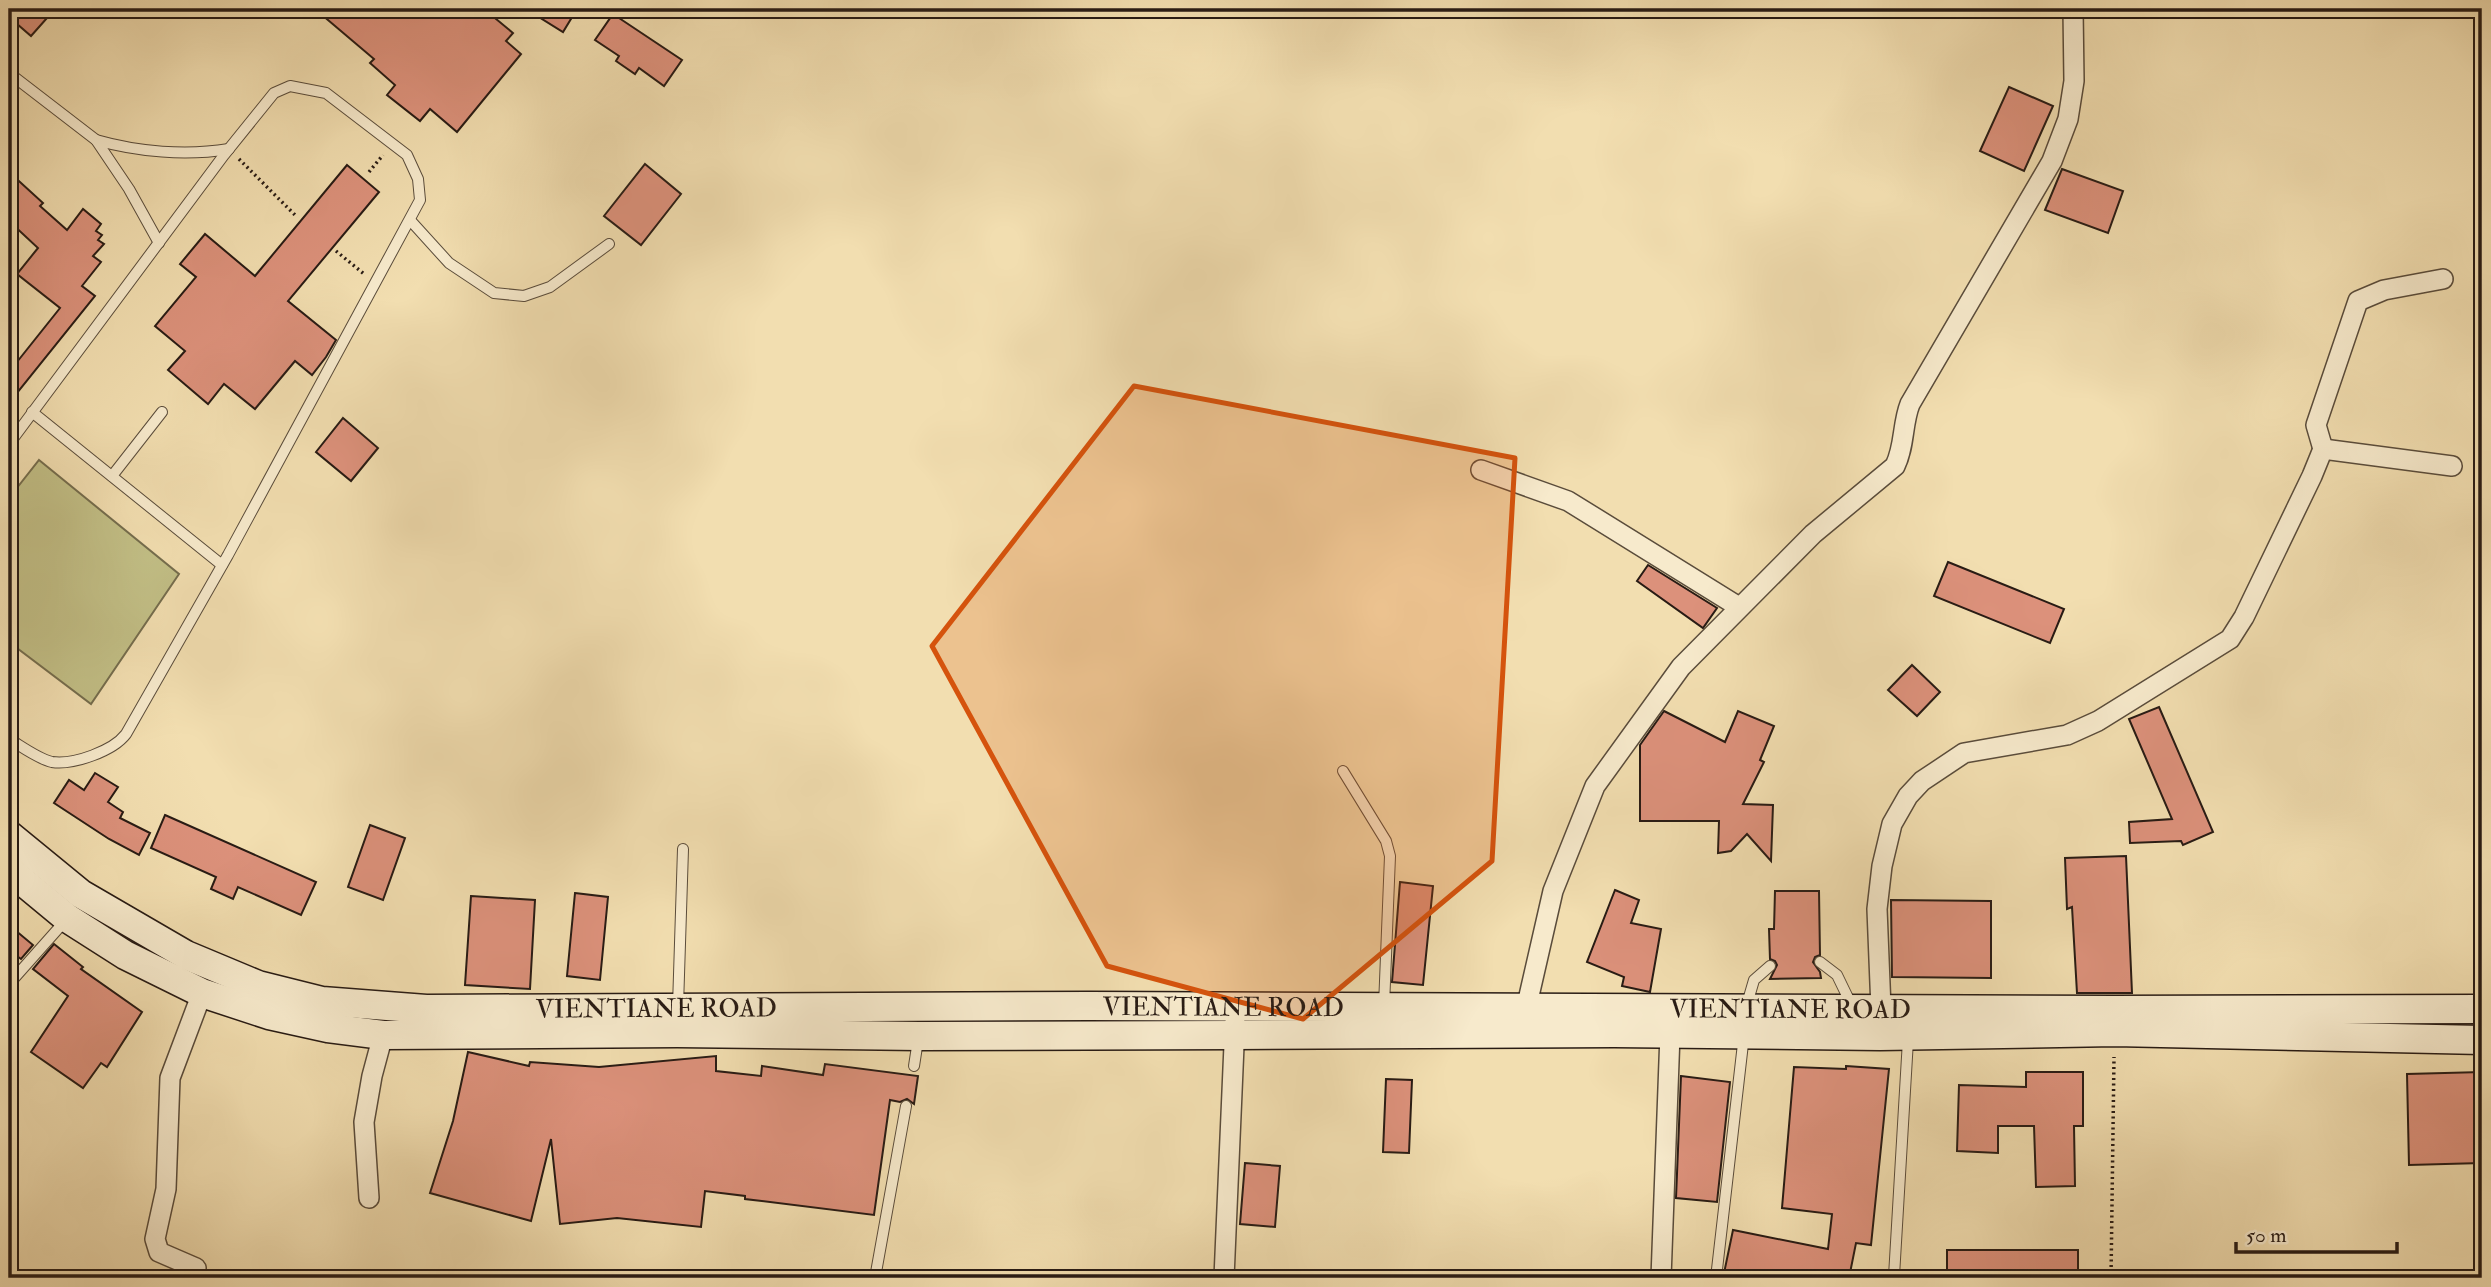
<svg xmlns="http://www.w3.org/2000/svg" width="2491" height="1287" font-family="'IM FELL Double Pica',serif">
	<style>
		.green { fill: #c2bf86; stroke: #756d4d; stroke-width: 2 }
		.building { fill: #dc917b; stroke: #281b14; stroke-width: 2 }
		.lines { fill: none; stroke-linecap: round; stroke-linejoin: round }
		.lane-casing { stroke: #5a4c3b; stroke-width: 12 }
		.street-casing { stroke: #5a4c3b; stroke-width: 22 }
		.secondary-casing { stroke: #281b14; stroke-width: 31 }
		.path { stroke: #281b14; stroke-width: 3.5; stroke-dasharray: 2 3.5; stroke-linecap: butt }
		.lane { stroke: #f7eacc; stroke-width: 10 }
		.street { stroke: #f7eacc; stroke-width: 19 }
		.secondary { stroke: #f7eacc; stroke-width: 28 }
		.marked { fill: #d5530d; fill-opacity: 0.2; stroke: #d5530d; stroke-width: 5; stroke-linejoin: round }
		.labels { text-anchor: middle; stroke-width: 6; stroke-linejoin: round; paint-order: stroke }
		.street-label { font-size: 26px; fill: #281b14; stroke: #f7eacc }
	</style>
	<rect width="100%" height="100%" fill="#f2deb0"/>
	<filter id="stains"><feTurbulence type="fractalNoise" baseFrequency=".00286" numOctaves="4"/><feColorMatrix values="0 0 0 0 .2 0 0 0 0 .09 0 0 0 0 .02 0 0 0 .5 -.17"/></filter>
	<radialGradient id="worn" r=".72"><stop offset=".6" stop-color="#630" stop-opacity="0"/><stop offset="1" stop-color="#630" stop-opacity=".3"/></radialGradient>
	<polygon class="green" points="39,460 179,574 91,704 9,642 9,498"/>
	<g class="building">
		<polygon points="9,9 55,9 31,36 9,17"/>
		<polygon points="315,9 484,9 513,33 506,41 521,54 457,132 430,109 420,121 387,95 395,85 370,63 374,59"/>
		<polygon points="526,9 577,9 563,32"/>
		<polygon points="613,14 682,60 664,86 639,68 635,74 616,61 619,56 595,40"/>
		<polygon points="2009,87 2053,106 2024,171 1980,151"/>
		<polygon points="645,164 681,194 641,245 604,216"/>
		<polygon points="347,165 379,192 288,301 336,340 326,357 312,375 295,361 255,409 224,384 208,404 168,370 185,351 155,326 196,277 180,264 205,234 255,276"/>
		<polygon points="2062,169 2123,191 2108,233 2045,210"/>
		<polygon points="9,172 43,203 40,206 67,230 83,209 101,224 96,231 102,235 98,240 104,244 93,256 101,262 82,286 95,296 9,403 9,372 60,308 17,274 38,248 9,221"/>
		<polygon points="343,418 378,448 351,481 316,452"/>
		<polygon points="1948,562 2064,609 2050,643 1934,596"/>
		<polygon points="1648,565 1717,608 1703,628 1637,581"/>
		<polygon points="1912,665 1940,692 1917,716 1888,690"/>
		<polygon points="2159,707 2213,832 2183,845 2181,841 2130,843 2129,822 2172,819 2129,719"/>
		<polygon points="1664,711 1725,742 1738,711 1774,726 1760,760 1764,762 1743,804 1773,805 1771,861 1747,834 1731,851 1718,853 1719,821 1640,821 1640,745"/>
		<polygon points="95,773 118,787 108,802 123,812 120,818 150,833 139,855 109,839 54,803 69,780 84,790"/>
		<polygon points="165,815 316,882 301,915 238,887 233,899 211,889 216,877 151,848"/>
		<polygon points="370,825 405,838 383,900 348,887"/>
		<polygon points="2126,856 2132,993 2077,993 2072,907 2067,909 2065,858"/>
		<polygon points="1400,882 1433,886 1423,985 1392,982"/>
		<polygon points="1615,890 1639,900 1631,923 1661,929 1650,992 1622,986 1624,977 1587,962"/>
		<polygon points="1775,891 1819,891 1820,955 1815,957 1813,962 1820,972 1821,978 1770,979 1777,965 1775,961 1770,959 1769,929 1774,929"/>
		<polygon points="575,893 608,897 600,980 567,976"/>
		<polygon points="471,896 535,900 530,989 465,985"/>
		<polygon points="1891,900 1991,901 1991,978 1892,977"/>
		<polygon points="9,925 33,945 21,959 9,950"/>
		<polygon points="54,944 83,967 81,969 142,1012 107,1067 101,1063 83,1088 31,1052 68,996 33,969"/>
		<polygon points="468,1052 529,1066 530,1062 599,1067 716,1056 716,1071 761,1076 762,1066 823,1075 825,1064 918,1076 914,1104 907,1099 900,1102 890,1100 874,1215 745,1199 745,1196 705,1191 701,1227 617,1218 560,1224 551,1139 531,1221 430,1193 453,1121"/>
		<polygon points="1846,1066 1889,1069 1871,1245 1856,1243 1849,1278 1723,1278 1733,1230 1828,1249 1832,1214 1782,1208 1794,1067 1846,1069"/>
		<polygon points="2026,1072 2083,1072 2083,1126 2074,1126 2075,1186 2036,1187 2034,1126 1998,1126 1998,1153 1957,1151 1959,1085 2026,1087"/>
		<polygon points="2482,1072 2482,1163 2409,1165 2407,1074"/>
		<polygon points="1681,1076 1730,1082 1717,1202 1676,1198"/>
		<polygon points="1386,1079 1412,1080 1409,1153 1383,1152"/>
		<polygon points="1245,1163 1280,1166 1275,1227 1240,1224"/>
		<rect x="1947" y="1250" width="131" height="28"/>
	</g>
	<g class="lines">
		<g class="lane-casing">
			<g id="lane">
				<polyline points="9,73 96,140 129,189 159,243"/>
				<path d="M96,140c42,12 90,16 133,9"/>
				<polyline points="410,220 449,263 494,293 524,296 550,287 609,244"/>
				<polyline points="32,412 222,565"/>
				<path d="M9,444l215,-289 50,-62 16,-7 36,7 81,62 11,24 2,21 -192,355 -102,179c-13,17 -52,31 -74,28 -14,-3 -31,-16 -43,-23"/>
				<polyline points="112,476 162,412"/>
				<polyline points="1343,771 1386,841 1390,856 1384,1006"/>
				<polyline points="1820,962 1837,975 1852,1006"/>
				<polyline points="9,984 65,921"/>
				<polyline points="1747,1004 1754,980 1770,966"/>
				<polyline points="678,1006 683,849"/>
				<polyline points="914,1066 918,1040"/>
				<polyline points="1894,1276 1908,1040"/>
				<polyline points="875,1278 906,1106"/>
				<polyline points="1716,1278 1744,1035"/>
			</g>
		</g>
		<g class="street-casing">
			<g id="street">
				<polyline points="2323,449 2316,425 2358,301 2384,290 2443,279"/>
				<polyline points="1481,470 1568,501 1739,607"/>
				<path d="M1526,1009l27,-118 42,-105 86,-119 132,-133 82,-68c10,-20 7,-42 15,-62l142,-243 16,-42 6,-38 -1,-72"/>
				<polyline points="1881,1009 1877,909 1882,866 1892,824 1908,796 1922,781 1964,753 2067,735 2098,721 2230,639 2244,617 2312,476 2323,449 2452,466"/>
				<polyline points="369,1198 364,1122 372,1076 383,1035"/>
				<polyline points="196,1268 159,1252 155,1239 166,1189 170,1078 202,993"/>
				<polyline points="1224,1278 1235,1022"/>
				<polyline points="1661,1278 1670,1034"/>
			</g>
		</g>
		<g class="secondary-casing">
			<g id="secondary">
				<path id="s1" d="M9,835l72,59 105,61 72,30 64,16 104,8 663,-3 1026,4 367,-1"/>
				<polyline points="9,870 67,918 125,955 202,993 269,1015 328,1028 383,1035 677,1033 919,1036 1235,1035 1614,1033 1880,1036 2115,1032 2482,1040"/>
			</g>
		</g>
		<g class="path">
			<polyline points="239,159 295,215"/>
			<polyline points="369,172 383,155"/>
			<polyline points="336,251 364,274"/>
			<polyline points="2111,1278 2114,1057"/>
		</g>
		<use href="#lane" class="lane"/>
		<use href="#street" class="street"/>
		<use href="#secondary" class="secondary"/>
	</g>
	<path class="marked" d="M1134,386l381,72 -23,403 -189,158 -196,-53 -175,-320z"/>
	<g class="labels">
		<g class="street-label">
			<text dy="9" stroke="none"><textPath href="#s1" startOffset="1260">VIENTIANE ROAD</textPath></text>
			<text dy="9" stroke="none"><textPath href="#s1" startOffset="693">VIENTIANE ROAD</textPath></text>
			<text dy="9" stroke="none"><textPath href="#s1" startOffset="1827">VIENTIANE ROAD</textPath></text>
		</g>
	</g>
	<rect width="2491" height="1287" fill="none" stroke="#f2deb0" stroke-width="35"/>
	<rect x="10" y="10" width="2470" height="1266" fill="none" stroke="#281b14" stroke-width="3.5"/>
	<rect x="18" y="18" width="2456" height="1252" fill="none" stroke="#281b14" stroke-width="2"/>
	<path d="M2236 1242v10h161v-10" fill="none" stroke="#281b14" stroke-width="3.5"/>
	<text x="2246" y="1242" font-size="21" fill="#281b14" stroke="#f7eacc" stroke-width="5" paint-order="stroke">50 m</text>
	<rect width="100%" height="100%" filter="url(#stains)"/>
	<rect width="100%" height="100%" fill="url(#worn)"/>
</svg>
